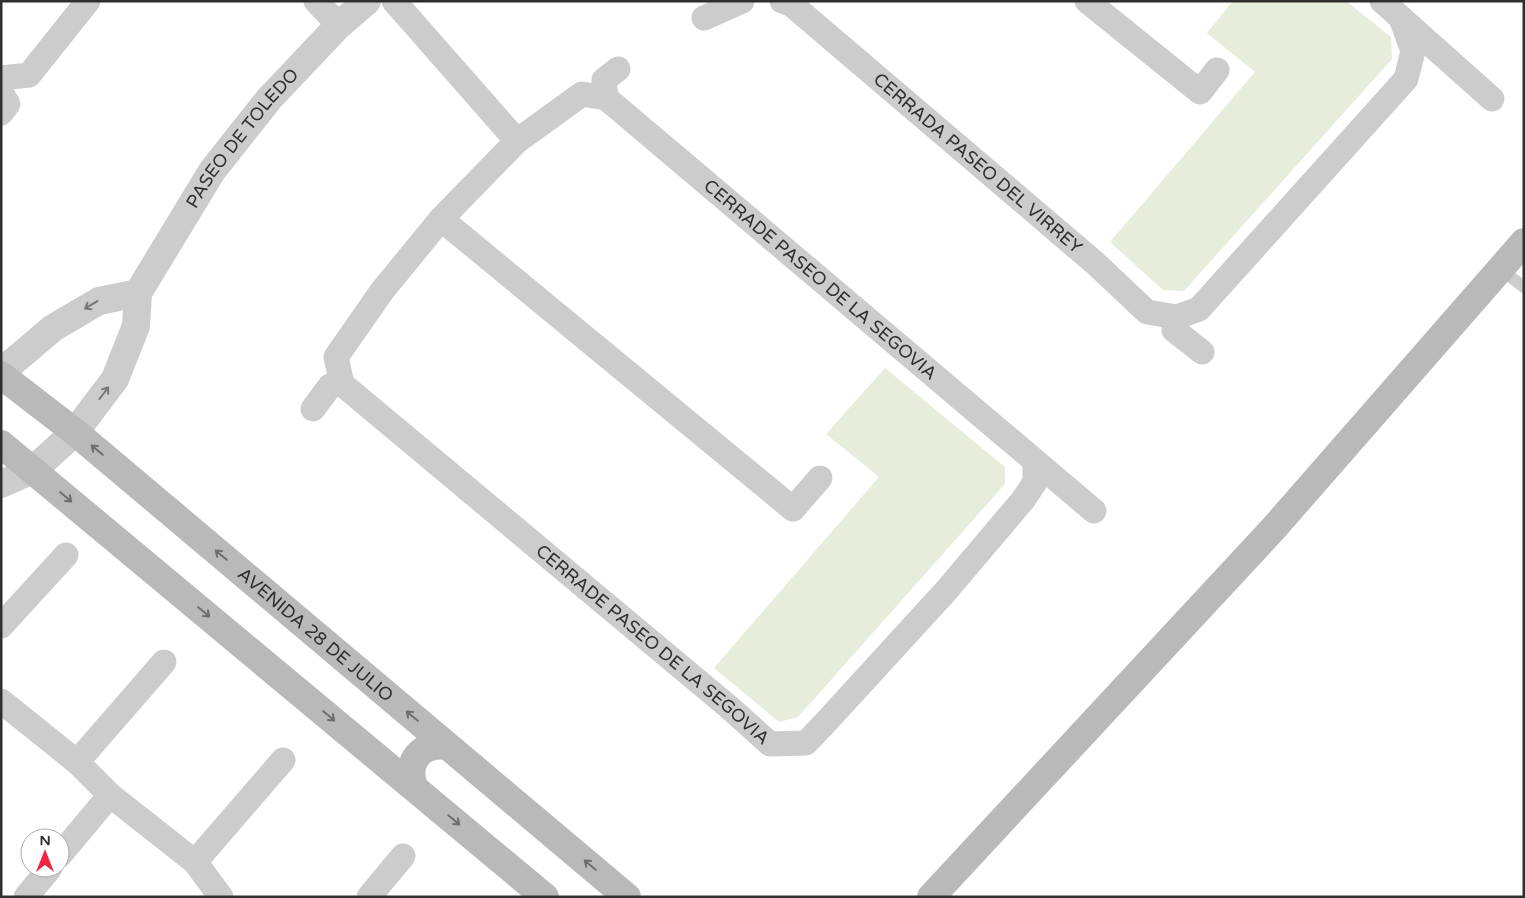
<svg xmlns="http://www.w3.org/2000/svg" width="1525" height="898" font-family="'Varela Round',sans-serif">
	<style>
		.green { fill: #e6eddb }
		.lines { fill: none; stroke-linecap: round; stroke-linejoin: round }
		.service { stroke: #ccc; stroke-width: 12 }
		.minor { stroke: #ccc; stroke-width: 25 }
		.tertiary { stroke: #ccc; stroke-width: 28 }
		.secondary { stroke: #b9b9b9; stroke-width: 28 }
		.oneway { stroke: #767676 }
		.oneway2 { stroke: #6d6d6d }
		.labels { text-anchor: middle; stroke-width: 5; stroke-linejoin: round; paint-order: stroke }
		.street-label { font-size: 18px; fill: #2f2f2f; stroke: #fff }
	</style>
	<rect width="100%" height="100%" fill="#fff"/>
	<g class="green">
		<polygon points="1233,1 1346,1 1391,37 1392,59 1184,291 1163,290 1110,242 1255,72 1207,33"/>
		<polygon points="885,368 1005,467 1005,484 798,717 779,722 714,668 879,477 826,434"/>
	</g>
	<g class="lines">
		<polyline class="service" points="1500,269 1524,287"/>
		<g class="minor">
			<polyline points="316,1 339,25"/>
			<polyline points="394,1 517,141"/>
			<path id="s1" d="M782,1l9,3 304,259 52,49 30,5 22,-8 207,-230 7,-28 -12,-33"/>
			<polyline points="1087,1 1200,92 1217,70"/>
			<polyline points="1382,1 1492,99"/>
			<polyline points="704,18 742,1"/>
			<path id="s2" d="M618,69l-14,11 2,18 -24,-4 -65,47 -76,78 -59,72 -46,66 6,27 388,324 40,36 36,-1 20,-21 119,-130 78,-92 12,-18v-19"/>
			<polyline points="1,78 29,75 88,1"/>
			<polyline points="1,93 8,104 1,113"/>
			<path id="s3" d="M606,98l488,413"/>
			<polyline points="441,219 793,509 820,478"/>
			<polyline points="1177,317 1174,330 1202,352"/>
			<polyline points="313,409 330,386 342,384"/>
			<polyline points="1,626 66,555"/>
			<polyline points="1,701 77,762 110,795 195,862 221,897"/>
			<polyline points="77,762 164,662"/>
			<polyline points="60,855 110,795"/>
			<polyline points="195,862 283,760"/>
			<polyline points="26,897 50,868"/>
			<polyline points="369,897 403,856"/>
		</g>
		<g class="tertiary">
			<polyline points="1,372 53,328 99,301 138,293"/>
			<path id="s4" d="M1,484l32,-14 42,-38 40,-53 21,-53 2,-33 74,-122 57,-72 70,-74 28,-24"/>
		</g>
		<g class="secondary">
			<path id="s5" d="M1,375l74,57 552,465"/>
			<polyline points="1,444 545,897"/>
			<path d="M414,787c-9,-25 7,-45 33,-41"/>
			<polyline points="931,897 1273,529 1524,242"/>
		</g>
	</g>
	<defs><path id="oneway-shaft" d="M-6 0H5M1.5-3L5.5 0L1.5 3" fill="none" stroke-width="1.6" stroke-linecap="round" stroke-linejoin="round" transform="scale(1.25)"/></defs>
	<g class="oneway">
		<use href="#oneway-shaft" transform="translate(91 305) rotate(149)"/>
		<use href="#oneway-shaft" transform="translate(104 393) rotate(-53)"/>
	</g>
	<g class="oneway2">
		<use href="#oneway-shaft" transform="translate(97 450) rotate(-140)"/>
		<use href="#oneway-shaft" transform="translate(66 497) rotate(40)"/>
		<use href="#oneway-shaft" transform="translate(221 555) rotate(-140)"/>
		<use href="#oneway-shaft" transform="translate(204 612) rotate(40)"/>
		<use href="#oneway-shaft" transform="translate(329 716) rotate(40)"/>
		<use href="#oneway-shaft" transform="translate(412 716) rotate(-140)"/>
		<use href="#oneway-shaft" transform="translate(454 820) rotate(40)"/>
		<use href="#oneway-shaft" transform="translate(590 865) rotate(-140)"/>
	</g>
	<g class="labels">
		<g class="street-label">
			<text dy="6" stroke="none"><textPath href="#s4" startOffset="435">PASEO DE TOLEDO</textPath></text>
			<text dy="6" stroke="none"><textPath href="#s1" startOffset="255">CERRADA PASEO DEL VIRREY</textPath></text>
			<text dy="6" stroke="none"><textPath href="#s3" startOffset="281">CERRADE PASEO DE LA SEGOVIA</textPath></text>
			<text dy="6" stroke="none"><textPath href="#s5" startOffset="408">AVENIDA 28 DE JULIO</textPath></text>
			<text dy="6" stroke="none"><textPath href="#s2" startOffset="856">CERRADE PASEO DE LA SEGOVIA</textPath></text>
		</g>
	</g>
	<rect width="1525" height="898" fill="none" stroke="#2f2f2f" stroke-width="5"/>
	<g transform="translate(45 853)"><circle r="24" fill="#ffffff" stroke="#acacac"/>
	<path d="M0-4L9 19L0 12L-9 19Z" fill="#f02646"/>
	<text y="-8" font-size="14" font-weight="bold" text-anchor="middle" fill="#2f2f2f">N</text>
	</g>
</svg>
